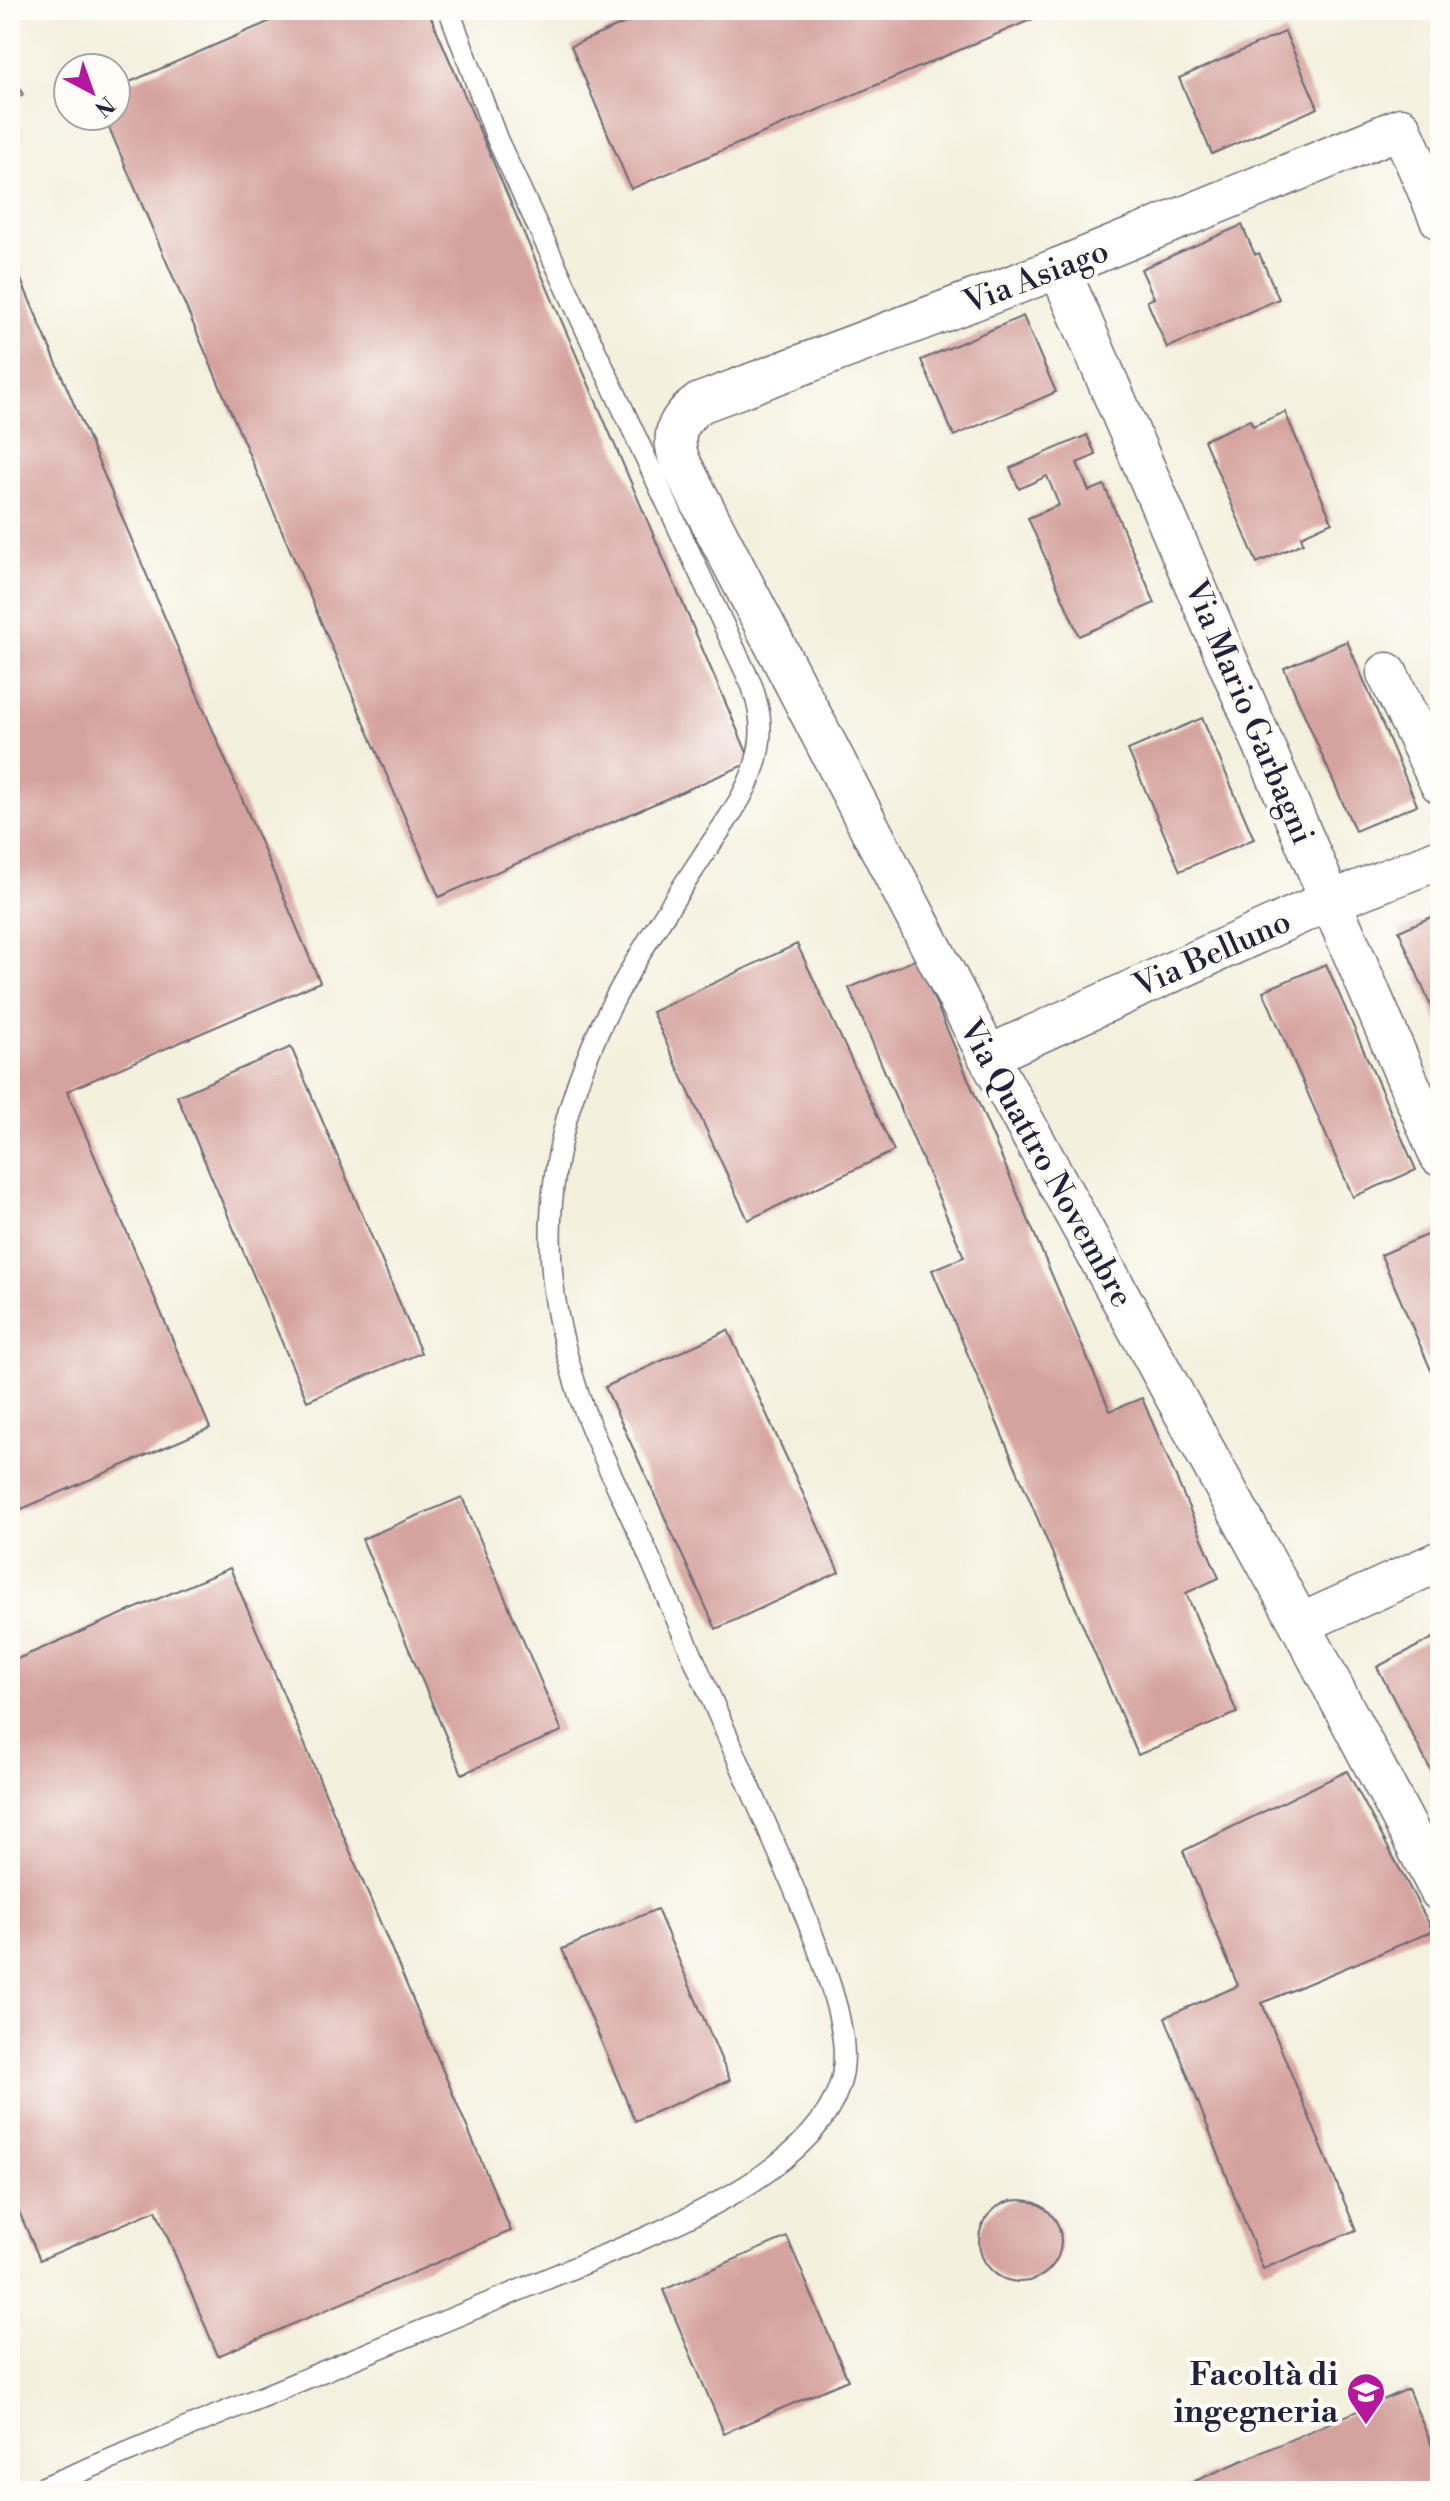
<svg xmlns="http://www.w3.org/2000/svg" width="1450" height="2501" font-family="'Libre Bodoni',serif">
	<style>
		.building { fill: #d5a39f }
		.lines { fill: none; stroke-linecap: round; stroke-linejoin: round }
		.service-casing { stroke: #6c6a74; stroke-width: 23 }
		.minor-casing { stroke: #6c6a74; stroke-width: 43 }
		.service { stroke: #fff; stroke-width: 20 }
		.minor { stroke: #fff; stroke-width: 40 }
		.labels { text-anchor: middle; stroke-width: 8; stroke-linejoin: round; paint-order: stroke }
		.street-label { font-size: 32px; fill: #22223b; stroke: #fdfcf7 }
		.poi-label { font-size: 32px; font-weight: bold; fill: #22223b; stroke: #fdfcf7; text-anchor: end }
	</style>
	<rect width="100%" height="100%" fill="#fdfcf7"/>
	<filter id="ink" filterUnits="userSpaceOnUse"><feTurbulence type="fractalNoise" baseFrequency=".0125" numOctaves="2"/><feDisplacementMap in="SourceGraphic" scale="16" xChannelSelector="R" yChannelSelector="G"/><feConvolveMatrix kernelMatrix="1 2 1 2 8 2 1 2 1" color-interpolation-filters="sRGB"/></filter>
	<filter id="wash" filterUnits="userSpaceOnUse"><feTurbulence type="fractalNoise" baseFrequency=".006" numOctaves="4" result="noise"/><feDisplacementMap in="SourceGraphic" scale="32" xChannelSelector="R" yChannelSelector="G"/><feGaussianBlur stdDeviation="1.8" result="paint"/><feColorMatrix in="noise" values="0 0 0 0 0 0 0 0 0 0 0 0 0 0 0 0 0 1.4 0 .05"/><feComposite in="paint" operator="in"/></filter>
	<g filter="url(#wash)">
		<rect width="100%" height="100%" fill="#f4f0de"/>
		<g id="blocks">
			<g class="building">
				<polygon points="296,10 428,10 751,762 439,897 104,116 116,116 116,88"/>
				<polygon points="656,10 1054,10 631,189 571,46"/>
				<polygon points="1285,32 1318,108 1212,154 1179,78"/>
				<polygon points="10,65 23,95 10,101"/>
				<polygon points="1242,225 1255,255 1259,253 1279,299 1167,348 1147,301 1154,298 1141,269"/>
				<polygon points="10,254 320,982 67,1091 210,1428 10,1514"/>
				<polygon points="1023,316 1056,392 954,436 921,360"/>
				<polygon points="1285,412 1332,522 1301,536 1303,543 1257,563 1204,440 1250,420 1253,426"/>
				<polygon points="1087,435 1096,455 1077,463 1089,491 1104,485 1155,603 1079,636 1028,518 1059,505 1047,476 1019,489 1010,468"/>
				<polygon points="1347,641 1417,805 1355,831 1284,668"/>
				<polygon points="1202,718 1254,839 1180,871 1128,750"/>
				<polygon points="1440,913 1440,1028 1399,931"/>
				<polygon points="797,944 894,1151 748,1220 652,1012"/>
				<polygon points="917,959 1110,1411 1142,1398 1219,1578 1186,1593 1237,1713 1138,1755 932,1270 964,1257 849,988"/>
				<polygon points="1326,964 1416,1170 1353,1197 1263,991"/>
				<polygon points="291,1047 421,1353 307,1401 177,1096"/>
				<polygon points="1440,1229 1440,1391 1381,1255"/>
				<polygon points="728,1330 839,1572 716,1629 605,1387"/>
				<polygon points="462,1497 562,1731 462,1774 362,1539"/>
				<polygon points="230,1568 511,2231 218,2356 156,2210 40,2260 13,2198 10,2200 10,1662"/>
				<polygon points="1439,1635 1440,1638 1440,1788 1377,1667"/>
				<polygon points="1347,1771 1433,1931 1262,2003 1356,2230 1263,2269 1165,2017 1238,1986 1183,1851"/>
				<polygon points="657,1909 730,2080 635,2121 562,1949"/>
				<circle cx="1020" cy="2241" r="41"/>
				<polygon points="787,2237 848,2380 724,2433 663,2290"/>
				<polygon points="1408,2389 1440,2465 1440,2491 1172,2491"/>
			</g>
		</g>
	</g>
	<g filter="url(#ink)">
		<use href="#blocks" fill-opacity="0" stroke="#6c6a74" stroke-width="2"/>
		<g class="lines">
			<g class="service-casing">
				<path id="service" d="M34,2491l597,-247c69,-30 183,-82 208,-157 9,-25 4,-54 -2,-79 -17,-63 -45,-124 -71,-184 -41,-95 -84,-191 -125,-286 -20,-43 -41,-86 -58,-131 -9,-25 -16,-51 -22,-77 -24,-104 -5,-209 40,-304 28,-59 65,-114 101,-169 23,-35 50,-67 57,-109 4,-22 0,-41 -7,-62l-255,-547 -48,-129"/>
			</g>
			<g class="minor-casing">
				<g id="minor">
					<path d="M1440,219l-39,-91 -342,140 -359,135c-23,16 -30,32 -20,59l308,594 312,568 140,267"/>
					<polyline points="1059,268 1440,1156"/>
					<polyline points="1387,673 1440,783"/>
					<polyline points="988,1056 1308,910 1440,859"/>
					<polyline points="1300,1624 1440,1561"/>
				</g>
			</g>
			<use href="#service" class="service"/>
			<use href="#minor" class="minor"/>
		</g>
	</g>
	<defs>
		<g id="university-pin" transform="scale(2)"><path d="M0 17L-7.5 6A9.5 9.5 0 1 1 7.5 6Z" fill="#b5179e" stroke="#fdfcf7"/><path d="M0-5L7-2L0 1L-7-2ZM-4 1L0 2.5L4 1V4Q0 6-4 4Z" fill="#fff"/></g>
	</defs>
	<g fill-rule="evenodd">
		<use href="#university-pin" x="1366" y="2392"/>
	</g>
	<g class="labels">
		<g class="street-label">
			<text transform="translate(1036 276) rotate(-21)" y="11">Via Asiago</text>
			<text transform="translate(1250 712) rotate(67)" y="11">Via Mario Garbagni</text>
			<text transform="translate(1212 953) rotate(-24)" y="11">Via Belluno</text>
			<text transform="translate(1047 1163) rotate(61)" y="11">Via Quattro Novembre</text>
		</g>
		<g class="poi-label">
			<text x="1338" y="2385">Facoltà di<tspan x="1338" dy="37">ingegneria</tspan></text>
		</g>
	</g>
	<rect width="1450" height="2501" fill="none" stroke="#fdfcf7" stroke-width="40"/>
	<g transform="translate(92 92) rotate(139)"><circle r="38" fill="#fdfcf7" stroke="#a5a5ac" stroke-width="2"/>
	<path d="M0-6L14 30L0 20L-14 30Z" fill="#b5179e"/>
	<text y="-12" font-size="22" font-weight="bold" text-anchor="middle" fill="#22223b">N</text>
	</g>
</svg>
